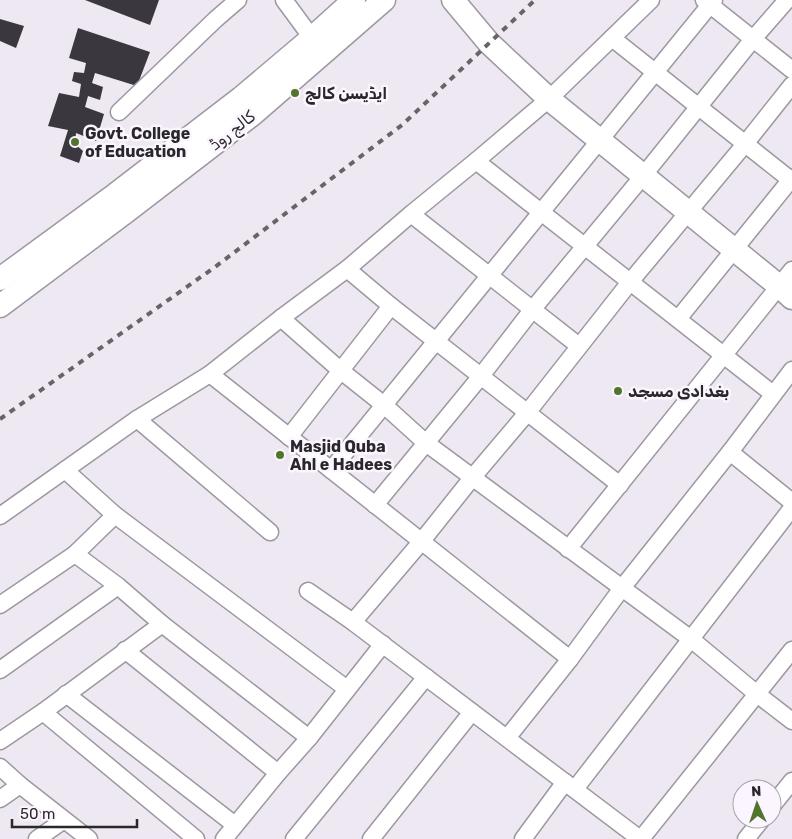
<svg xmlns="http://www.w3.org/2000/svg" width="792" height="839" font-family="Rubik,Cairo,sans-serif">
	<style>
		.building { fill: #3b373e }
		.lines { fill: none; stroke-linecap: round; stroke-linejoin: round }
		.street-casing { stroke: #9d98a0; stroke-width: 19 }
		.secondary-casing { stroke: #9d98a0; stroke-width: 25 }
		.street { stroke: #fff; stroke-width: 16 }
		.secondary { stroke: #fff; stroke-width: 22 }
		.rail { stroke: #676469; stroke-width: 4; stroke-dasharray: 6 6; stroke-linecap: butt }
		.poi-dot { fill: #52752d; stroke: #fbf5ff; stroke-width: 2 }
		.labels { text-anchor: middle; stroke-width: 5; stroke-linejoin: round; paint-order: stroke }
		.poi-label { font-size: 16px; font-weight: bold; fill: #29272a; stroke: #fbf5ff; text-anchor: start }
		.street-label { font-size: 16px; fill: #29272a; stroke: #fbf5ff }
	</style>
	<rect width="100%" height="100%" fill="#ede8f1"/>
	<g class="building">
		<polygon points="85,0 159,0 150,25"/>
		<polygon points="0,19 24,26 16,48 0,41"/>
		<polygon points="78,28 150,52 137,86 95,73 92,83 103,87 100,100 88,96 85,107 104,114 96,141 76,133 75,144 83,151 79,163 60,156 68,130 48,126 59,93 79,97 81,84 72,81 74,72 84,73 86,63 69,58"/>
	</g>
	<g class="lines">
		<g class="street-casing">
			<g id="street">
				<polyline points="284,0 312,38"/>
				<polyline points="704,0 792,70"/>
				<polyline points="612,38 792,181"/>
				<polyline points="119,112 216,19 238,0"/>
				<polyline points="476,161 773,394"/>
				<polyline points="411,214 579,346"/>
				<polyline points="347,269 391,306 620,485"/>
				<polyline points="281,318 340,370 384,405 426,443 691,639 757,694 792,721"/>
				<polyline points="678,319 792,178"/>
				<polyline points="210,374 570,659"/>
				<polyline points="137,419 270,532"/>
				<polyline points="289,437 391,306"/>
				<polyline points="730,452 792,502"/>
				<polyline points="65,470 115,515 347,689"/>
				<polyline points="331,470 714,0"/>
				<polyline points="375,505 481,376 532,310 643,176 753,39 787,0"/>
				<polyline points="0,516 137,419 210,374 281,318 347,269 411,214 476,161 549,99 651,0"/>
				<polyline points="568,549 792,270"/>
				<polyline points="75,554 118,586 162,624 309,738"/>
				<polyline points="308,591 353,622 640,839"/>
				<polyline points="0,605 75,554 115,515"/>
				<polyline points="353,622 421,542 472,478 527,413 630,282 745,144 792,85"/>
				<polyline points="125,650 278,773"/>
				<polyline points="0,670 118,586"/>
				<polyline points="66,694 235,825"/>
				<polyline points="43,712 196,839"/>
				<polyline points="507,738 570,659 622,588 730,452 792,370"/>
				<polyline points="0,741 43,712 162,624"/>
				<polyline points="0,767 20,785 89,839"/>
				<polyline points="575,789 792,508"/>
				<polyline points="0,799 20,785"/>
				<polyline points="772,806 792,781"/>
				<polyline points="37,839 64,820"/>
				<polyline points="224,839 278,773 309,738 383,644"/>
				<polyline points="294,839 426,677"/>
				<polyline points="371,839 472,712"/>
				<polyline points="523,839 565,782"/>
				<polyline points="641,839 792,650"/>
				<polyline points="746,839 762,819"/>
			</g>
		</g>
		<g class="secondary-casing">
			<g id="secondary">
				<polyline points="453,0 489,43 549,99 779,286 792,298"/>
				<polyline points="0,279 116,194 241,98 312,38 354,0"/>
				<polyline points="0,306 127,211 253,114 384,0"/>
			</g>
		</g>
		<use href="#street" class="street"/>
		<use href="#secondary" class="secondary"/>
		<polyline class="rail" points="0,419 215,267 402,125 535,0"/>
	</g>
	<g class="poi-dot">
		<circle cx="295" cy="93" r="5"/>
		<circle cx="75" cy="142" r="5"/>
		<circle cx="618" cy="391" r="5"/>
		<circle cx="280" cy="455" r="5"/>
	</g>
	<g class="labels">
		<g class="poi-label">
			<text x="305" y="99">ایڈیسن کالج</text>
			<text x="85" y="139">Govt. College<tspan x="85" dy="18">of Education</tspan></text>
			<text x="628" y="397">بغدادی مسجد</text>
			<text x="290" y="452">Masjid Quba<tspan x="290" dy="18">Ahl e Hadees</tspan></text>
		</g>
		<g class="street-label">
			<text transform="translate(232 130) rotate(-38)" y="6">کالج روڈ</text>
		</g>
	</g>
	<g transform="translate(757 804) rotate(357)"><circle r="24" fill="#fbf5ff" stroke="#a7a3aa"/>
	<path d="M0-4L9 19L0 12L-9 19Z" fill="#52752d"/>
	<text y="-8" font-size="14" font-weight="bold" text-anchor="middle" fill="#29272a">N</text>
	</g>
	<path d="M12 819v8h125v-8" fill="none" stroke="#29272a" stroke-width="2.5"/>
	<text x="20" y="819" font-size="15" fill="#29272a" stroke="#fbf5ff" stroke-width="4" paint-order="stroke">50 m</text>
</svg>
